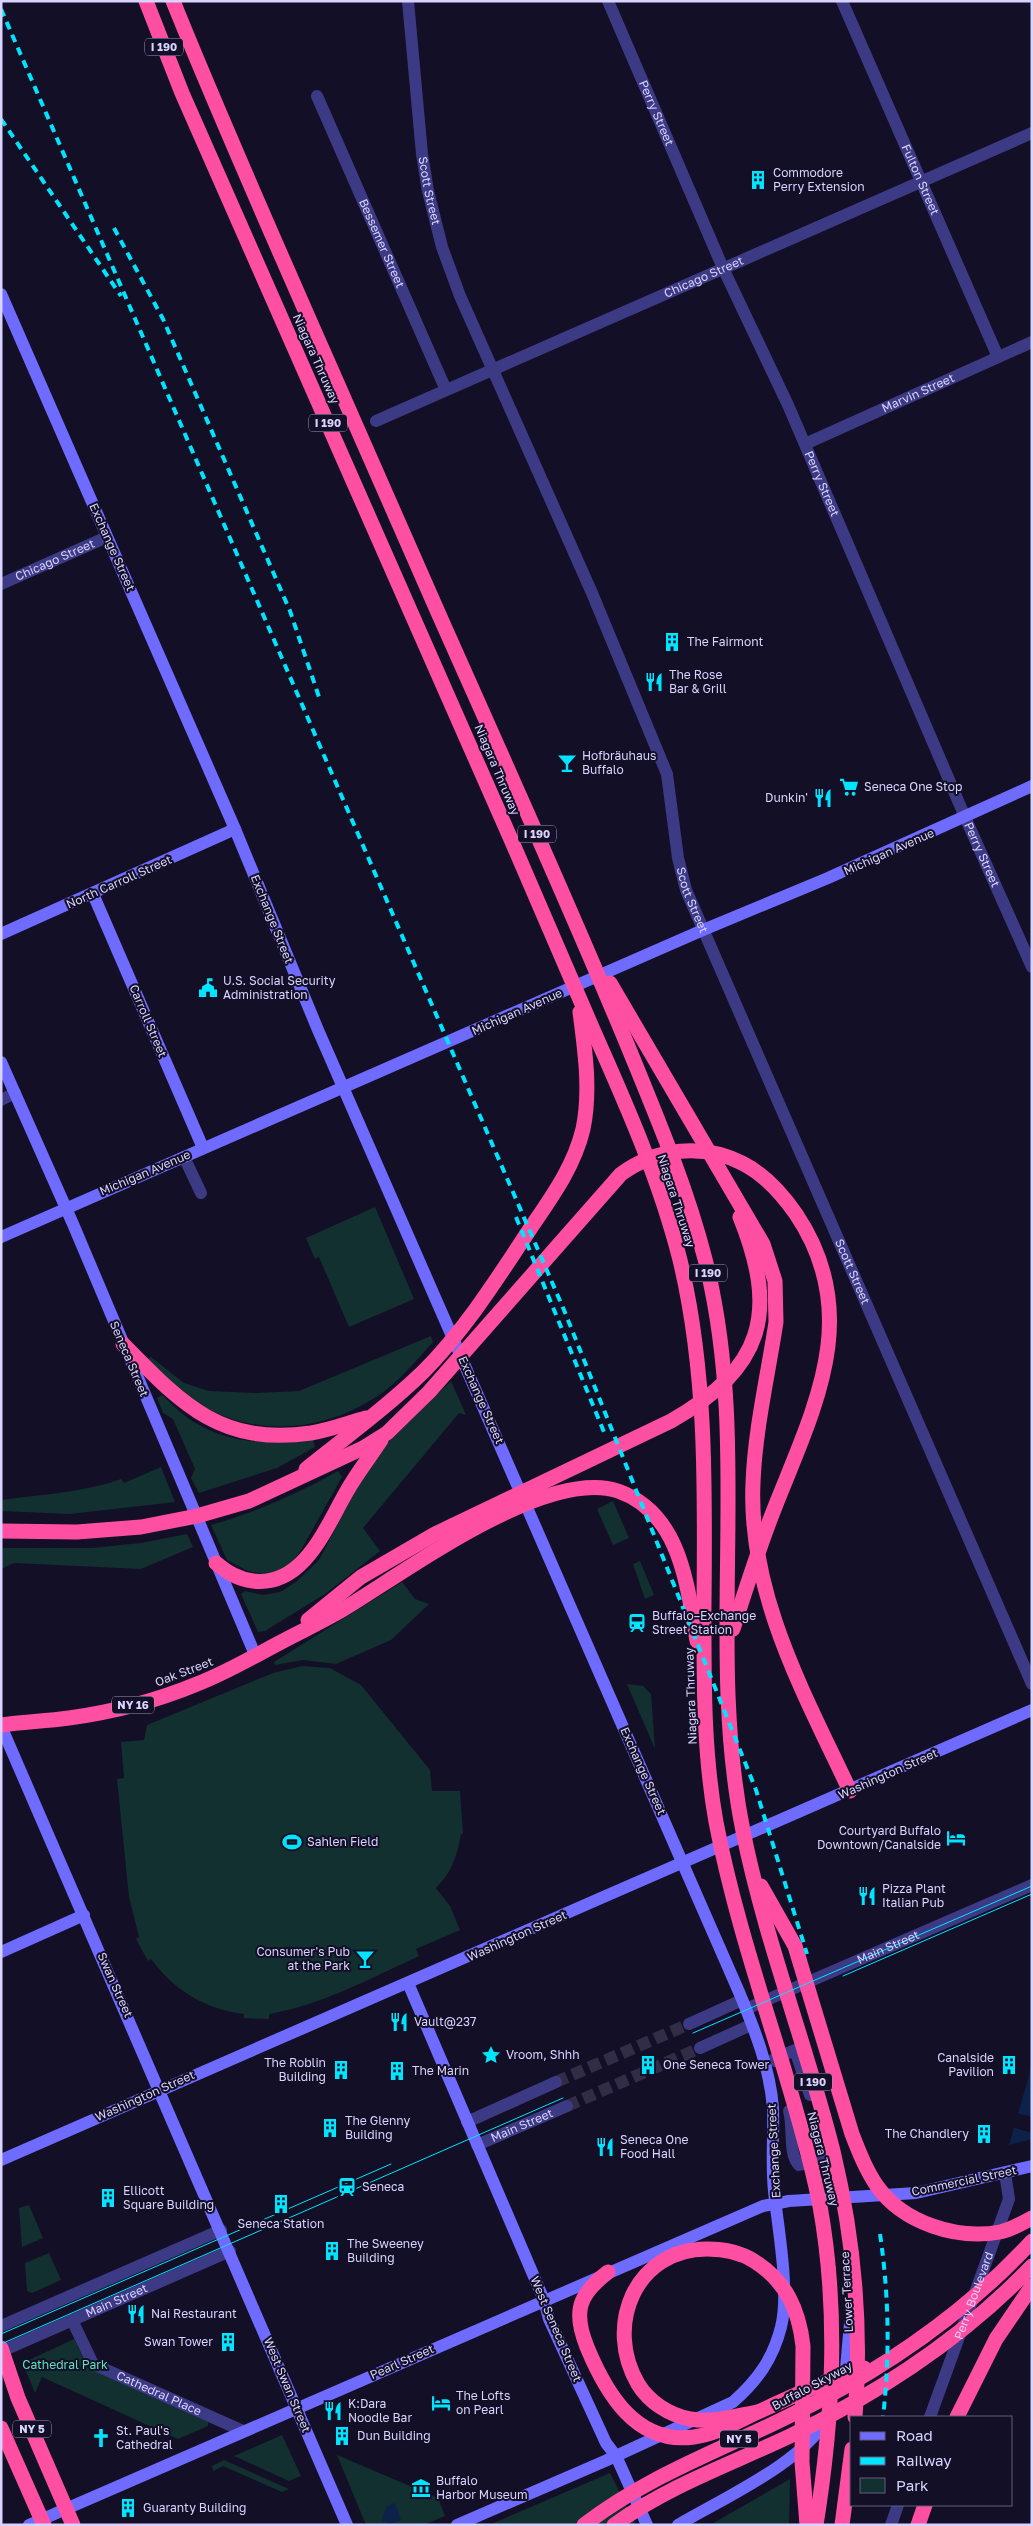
<svg xmlns="http://www.w3.org/2000/svg" width="1033" height="2526" font-family="'Golos Text',sans-serif">
	<style>
		.green { fill: #12302f }
		.water { fill: #0c2248 }
		.pier { fill: #130f26 }
		.lines { fill: none; stroke-linecap: round; stroke-linejoin: round }
		.street-tunnel { stroke: #312d47; stroke-width: 12; stroke-dasharray: 12 6; stroke-linecap: butt }
		.street { stroke: #3d3a85; stroke-width: 12 }
		.secondary { stroke: #6f6bff; stroke-width: 12 }
		.highway { stroke: #ff4fa3; stroke-width: 15 }
		.tram { stroke: #00e5ff; stroke-width: 1 }
		.rail { stroke: #00e5ff; stroke-width: 4; stroke-dasharray: 8 6; stroke-linecap: butt }
		.labels { text-anchor: middle; stroke-width: 4; stroke-linejoin: round; paint-order: stroke }
		.shield { fill: #130f26; stroke: #9e99be; stroke-width: 1 }
		.shield-label { font-size: 11px; font-weight: bold; fill: #d9d4ff }
		.street-label { font-size: 12px; fill: #d9d4ff; stroke: #130f26 }
		.poi-label { font-size: 12px; fill: #d9d4ff; stroke: #130f26; text-anchor: start }
		.park-label { font-size: 12px; fill: #5fe0c0; stroke: #130f26 }
	</style>
	<rect width="100%" height="100%" fill="#130f26"/>
	<g class="green">
		<polygon points="375,1207 414,1299 349,1327 319,1257 315,1259 306,1238"/>
		<path d="M431,1336l2,6c-18,20 -35,41 -57,55 -55,36 -122,40 -177,7 -8,-5 -17,-9 -23,-14 -10,-9 -19,-21 -29,-31l4,-2 33,26 25,8 47,2 43,-2z"/>
		<polygon points="451,1381 466,1415 459,1413 363,1528 380,1551 325,1594 265,1631 258,1632 241,1594 245,1591 263,1595 280,1592 296,1582 319,1560 360,1482 388,1442"/>
		<path d="M162,1395c10,9 20,20 32,27 38,23 76,22 119,18l2,7 -38,21 -78,25 -8,-15 4,-9 -22,-50 -10,-6 -6,-15z"/>
		<path d="M161,1467l14,35 -105,12 -69,-3v-11c43,-6 80,-7 120,-21l3,4z"/>
		<path d="M338,1471l4,6 -41,73 -12,16 -12,6 -12,2 -17,-3 -21,-11 -16,-35c45,-13 86,-31 127,-54z"/>
		<polygon points="613,1501 629,1538 613,1545 597,1509"/>
		<polygon points="187,1534 193,1547 141,1569 14,1563 1,1569 1,1548 92,1548 141,1543"/>
		<polygon points="640,1561 654,1595 645,1599 633,1564"/>
		<polygon points="402,1582 415,1599 429,1604 391,1640 336,1664 303,1660 275,1665 274,1662"/>
		<path d="M302,1666l28,2 31,17 69,85 2,21h28l3,43h-2c-4,22 -9,38 -25,54l14,18 10,24 -44,19 3,7c-48,22 -97,49 -150,58v5l-25,-1v-4c-39,-5 -69,-23 -93,-55l-3,2 -12,-22 3,-2 -10,-40 -12,-118 7,-1 -3,-36 23,-2 3,-15 126,-52z"/>
		<polygon points="627,1684 643,1686 651,1694 655,1749"/>
		<polygon points="29,2205 43,2238 22,2247 19,2208"/>
		<polygon points="49,2253 61,2280 32,2293 27,2291 25,2263"/>
		<polygon points="74,2339 88,2368 208,2422 208,2426 178,2439 42,2377 35,2393 26,2371 29,2360"/>
		<polygon points="282,2435 301,2476 289,2481 234,2456"/>
		<polygon points="337,2455 438,2498 445,2516 424,2525 366,2525"/>
		<polygon points="224,2460 289,2489 282,2492 223,2466 213,2471 212,2466"/>
		<polygon points="610,2473 636,2525 489,2525"/>
		<polygon points="790,2479 789,2525 710,2525"/>
	</g>
	<g class="water">
		<polygon points="1032,2057 1032,2139 1009,2145 1030,2072"/>
		<polygon points="395,2503 401,2520 390,2524 381,2520 387,2506"/>
	</g>
	<polygon class="pier" points="1016,2113 1032,2117 1032,2133 1012,2127"/>
	<g class="lines">
		<g class="street-tunnel">
			<polyline points="556,2082 689,2024"/>
			<polyline points="567,2106 700,2048"/>
		</g>
		<g class="street">
			<path id="s1" d="M408,1l14,153 6,37 14,56 18,49 132,297 75,181 11,84 8,32 346,794"/>
			<path id="s2" d="M608,1l115,267 65,137 177,412 67,150"/>
			<path id="s3" d="M842,1l156,356"/>
			<path id="s4" d="M317,96l129,294"/>
			<path id="s5" d="M376,421l656,-288"/>
			<path id="s6" d="M805,444l227,-102"/>
			<path id="s7" d="M1,584l106,-47"/>
			<polyline points="1,1100 15,1093"/>
			<polyline points="184,1157 201,1193"/>
			<path id="s8" d="M746,2009l286,-124"/>
			<polyline points="689,2024 742,2000"/>
			<polyline points="700,2048 751,2025"/>
			<polyline points="775,2061 774,2059 795,2050 810,2095"/>
			<path d="M789,2111c5,16 -1,44 10,54l29,-7"/>
			<polyline points="467,2122 556,2082"/>
			<path id="s9" d="M477,2145l90,-39"/>
			<path id="s10" d="M72,2320l21,44 150,67"/>
			<polyline points="1,2326 221,2230"/>
			<path id="s11" d="M2,2351l228,-100"/>
			<path id="s12" d="M930,2417l79,-218 -4,-26"/>
			<polyline points="891,2525 898,2505"/>
		</g>
		<g class="secondary">
			<path d="M1,294l234,535 83,201 421,962c15,36 31,76 34,116 1,28 -2,56 1,83 4,37 16,101 7,136 -8,32 -24,54 -48,75l-128,59 -148,64"/>
			<polyline points="93,894 203,1148"/>
			<polyline points="1,934 235,829"/>
			<polyline points="1,1062 73,1224 256,1657"/>
			<polyline points="1,1237 703,930 828,878 1032,786"/>
			<polyline points="1,1726 347,2525"/>
			<polyline points="1,1952 84,1915"/>
			<polyline points="408,1983 544,2300 549,2319 606,2443 616,2456 647,2525"/>
			<path d="M1,2160c343,-153 688,-298 1031,-450"/>
			<polyline points="842,2382 846,2368 850,2323"/>
			<polyline points="29,2525 763,2206 789,2201 916,2193 1032,2166"/>
			<path d="M678,2525c42,-25 129,-64 150,-109"/>
		</g>
		<g class="highway">
			<path d="M146,1l36,92c111,250 222,500 331,751 27,63 54,126 81,188 33,74 66,149 86,228 27,112 25,230 24,345 0,73 -1,145 12,217 16,84 43,165 68,247 13,45 27,90 36,137 19,106 13,213 -4,319"/>
			<path d="M173,1c48,119 100,236 151,352 62,141 123,281 186,421 40,90 79,179 117,270 29,71 59,141 78,215 48,188 0,384 38,572 22,109 63,213 90,320 21,87 29,177 22,266"/>
			<path d="M610,983l153,261 12,37 1,41c-8,53 -21,107 -23,161 -5,111 51,210 97,308"/>
			<path d="M123,1344c58,59 97,102 188,89 18,-3 37,-10 55,-15"/>
			<path d="M306,1469c40,-32 81,-62 117,-97 42,-42 74,-93 107,-143 21,-31 44,-62 53,-100 8,-38 2,-78 -3,-117"/>
			<path d="M1,1531l76,1 64,-5 56,-11 52,-15 114,-53 24,-15 42,-41 192,-218c36,-26 81,-31 121,-11 22,11 40,31 54,51 68,101 18,194 -21,293 -16,40 -29,81 -42,122"/>
			<path d="M216,1563c12,10 22,16 37,18 51,6 73,-54 94,-90 10,-18 23,-34 34,-51"/>
			<path d="M308,1620l53,-43 74,-43 236,-113c92,-53 108,-107 69,-204"/>
			<path d="M1,1725c23,-3 46,-4 68,-7 44,-6 87,-17 128,-34 31,-12 59,-29 88,-44 19,-10 38,-19 57,-30 62,-37 203,-143 276,-119 63,22 69,95 79,150"/>
			<path d="M761,1886l34,60 57,188c7,18 14,36 25,52 26,37 80,54 123,46 11,-2 22,-9 32,-14"/>
			<path d="M608,2272c-30,23 -35,40 -21,75 19,46 49,98 107,90 23,-3 44,-16 64,-25 35,-16 69,-32 106,-44"/>
			<polyline points="1,2348 18,2398 73,2525"/>
			<path d="M757,2412c-21,4 -45,11 -67,7 -21,-4 -41,-17 -52,-35 -34,-58 -3,-135 69,-135 17,0 33,3 47,12 32,20 45,49 49,85l-1,116 5,63"/>
			<polyline points="957,2417 996,2339 1032,2286"/>
			<polyline points="1,2428 44,2525"/>
			<path d="M584,2525c61,-47 129,-72 197,-105 92,-44 181,-103 251,-179"/>
			<path d="M614,2525c54,-39 117,-61 176,-89 89,-43 173,-98 242,-170"/>
			<polyline points="842,2525 852,2449"/>
			<polyline points="918,2525 925,2505"/>
		</g>
		<g class="tram">
			<polyline points="843,1976 1032,1894"/>
			<polyline points="693,2033 1032,1886"/>
			<polyline points="1,2334 391,2164"/>
			<polyline points="1,2344 563,2098"/>
		</g>
		<g class="rail">
			<polyline points="1,9 564,1310 756,1790 807,1954"/>
			<polyline points="1,119 121,296"/>
			<polyline points="114,228 163,319 290,611 319,697"/>
			<polyline points="516,1217 606,1437"/>
			<path d="M880,2234c9,61 10,122 3,183"/>
		</g>
	</g>
	<defs>
		<g id="building-bare" transform="scale(1.5)"><path d="M-4-6H4V6H1V3H-1V6H-4ZM-2.5-4.3h1.7v1.8h-1.7ZM.8-4.3h1.7v1.8H.8ZM-2.5-1h1.7V.8h-1.7ZM.8-1h1.7V.8H.8Z" fill="#00e5ff" stroke="#130f26" stroke-width="2.5" paint-order="stroke"/></g>
		<g id="restaurant-bare" transform="scale(1.5)"><path d="M-5-6h1v4h1v-4h1v4h1v-4h1v5L-1.5 .5V6h-2V.5L-5-1ZM5-6V6H3V1.5H1.5Q1.5-4 5-6Z" fill="#00e5ff" stroke="#130f26" stroke-width="2.5" paint-order="stroke"/></g>
		<g id="bar-bare" transform="scale(1.5)"><path d="M-6-5H6L.8 .8V4.5H3.5V6h-7V4.5H-.8V.8Z" fill="#00e5ff" stroke="#130f26" stroke-width="2.5" paint-order="stroke"/></g>
		<g id="supermarket-bare" transform="scale(1.5)"><path d="M-6-5.5h2.5l.6 2H6L4.5 2H-2.5L-4.4-4H-6ZM-1.5 3.2a1.3 1.3 0 1 0 .1 0ZM3 3.2a1.3 1.3 0 1 0 .1 0Z" fill="#00e5ff" stroke="#130f26" stroke-width="2.5" paint-order="stroke"/></g>
		<g id="civic-bare" transform="scale(1.5)"><path d="M-.6-6.5H3V-4.5H.6V-3L4-1V1h2V6H-6V1h2V-1L-.6-3ZM-1.2 2.5V6h2.4V2.5Z" fill="#00e5ff" stroke="#130f26" stroke-width="2.5" paint-order="stroke"/></g>
		<g id="station-bare" transform="scale(1.5)"><path d="M-3-6H3Q5-6 5-4V2Q5 4 3 4L4.5 6H3L1.5 4h-3L-3 6H-4.5L-3 4Q-5 4-5 2V-4Q-5-6-3-6ZM-3.5-4v3h7v-3ZM-3.5 1v1.5H-2V1ZM2 1v1.5H3.5V1Z" fill="#00e5ff" stroke="#130f26" stroke-width="2.5" paint-order="stroke"/></g>
		<g id="hotel-bare" transform="scale(1.5)"><path d="M-6-4.5h1.5V1H6V5H4.5V3h-9V5H-6ZM-4 0a1.8 1.8 0 1 1 3.6 0ZM.5 0V-2.5h3Q6-2.5 6 0Z" fill="#00e5ff" stroke="#130f26" stroke-width="2.5" paint-order="stroke"/></g>
		<g id="stadium-bare" transform="scale(1.5)"><path d="M0-5a6.5 5 0 1 0 0 10a6.5 5 0 1 0 0-10ZM-3.5-1.8h7v3.6h-7Z" fill="#00e5ff" stroke="#130f26" stroke-width="2.5" paint-order="stroke"/></g>
		<g id="sight-bare" transform="scale(1.5)"><path d="M0-6L1.8-2.2L6-1.7L2.9 1.2L3.7 5.4L0 3.3L-3.7 5.4L-2.9 1.2L-6-1.7L-1.8-2.2Z" fill="#00e5ff" stroke="#130f26" stroke-width="2.5" paint-order="stroke"/></g>
		<g id="church-bare" transform="scale(1.5)"><path d="M-1.2-6h2.4v3.5h3.3v2.4h-3.3V6h-2.4V-.1h-3.3v-2.4h3.3Z" fill="#00e5ff" stroke="#130f26" stroke-width="2.5" paint-order="stroke"/></g>
		<g id="museum-bare" transform="scale(1.5)"><path d="M0-6L6-3V-2H-6V-3ZM-5-1h2V3h-2ZM-1-1h2V3h-2ZM3-1h2V3H3ZM-6 4H6V6H-6Z" fill="#00e5ff" stroke="#130f26" stroke-width="2.5" paint-order="stroke"/></g>
	</defs>
	<g fill-rule="evenodd">
		<use href="#building-bare" x="758" y="180"/>
		<use href="#building-bare" x="672" y="642"/>
		<use href="#restaurant-bare" x="654" y="682"/>
		<use href="#bar-bare" x="567" y="763"/>
		<use href="#supermarket-bare" x="849" y="787"/>
		<use href="#restaurant-bare" x="823" y="798"/>
		<use href="#civic-bare" x="208" y="988"/>
		<use href="#station-bare" x="637" y="1623"/>
		<use href="#hotel-bare" x="956" y="1838"/>
		<use href="#stadium-bare" x="292" y="1842"/>
		<use href="#restaurant-bare" x="867" y="1896"/>
		<use href="#bar-bare" x="365" y="1959"/>
		<use href="#restaurant-bare" x="399" y="2022"/>
		<use href="#sight-bare" x="491" y="2055"/>
		<use href="#building-bare" x="648" y="2065"/>
		<use href="#building-bare" x="1009" y="2065"/>
		<use href="#building-bare" x="341" y="2070"/>
		<use href="#building-bare" x="397" y="2071"/>
		<use href="#building-bare" x="330" y="2128"/>
		<use href="#building-bare" x="984" y="2134"/>
		<use href="#restaurant-bare" x="605" y="2147"/>
		<use href="#station-bare" x="347" y="2187"/>
		<use href="#building-bare" x="108" y="2198"/>
		<use href="#building-bare" x="281" y="2204"/>
		<use href="#building-bare" x="332" y="2251"/>
		<use href="#restaurant-bare" x="136" y="2314"/>
		<use href="#building-bare" x="228" y="2342"/>
		<use href="#hotel-bare" x="441" y="2403"/>
		<use href="#restaurant-bare" x="333" y="2411"/>
		<use href="#building-bare" x="342" y="2436"/>
		<use href="#church-bare" x="101" y="2438"/>
		<use href="#museum-bare" x="421" y="2488"/>
		<use href="#building-bare" x="128" y="2508"/>
	</g>
	<g class="labels">
		<g class="shield">
			<rect x="145" y="38.5" width="38" height="17" rx="4"/>
			<rect x="309" y="414.5" width="38" height="17" rx="4"/>
			<rect x="518" y="825.5" width="38" height="17" rx="4"/>
			<rect x="689" y="1264.5" width="38" height="17" rx="4"/>
			<rect x="112" y="1696.5" width="42" height="17" rx="4"/>
			<rect x="794" y="2073.5" width="38" height="17" rx="4"/>
			<rect x="13" y="2420.5" width="38" height="17" rx="4"/>
			<rect x="720" y="2430.5" width="38" height="17" rx="4"/>
		</g>
		<g class="shield-label">
			<text x="164" y="51">I 190</text>
			<text x="328" y="427">I 190</text>
			<text x="537" y="838">I 190</text>
			<text x="708" y="1277">I 190</text>
			<text x="133" y="1709">NY 16</text>
			<text x="813" y="2086">I 190</text>
			<text x="32" y="2433">NY 5</text>
			<text x="739" y="2443">NY 5</text>
		</g>
		<g class="street-label">
			<text dy="4" stroke="none"><textPath href="#s2" startOffset="122">Perry Street</textPath></text>
			<text dy="4" stroke="none"><textPath href="#s3" startOffset="195">Fulton Street</textPath></text>
			<text dy="4" stroke="none"><textPath href="#s1" startOffset="191">Scott Street</textPath></text>
			<text dy="4" stroke="none"><textPath href="#s4" startOffset="161">Bessemer Street</textPath></text>
			<text dy="4" stroke="none"><textPath href="#s5" startOffset="358">Chicago Street</textPath></text>
			<text transform="translate(316 359) rotate(66)" y="4">Niagara Thruway</text>
			<text dy="4" stroke="none"><textPath href="#s6" startOffset="124">Marvin Street</textPath></text>
			<text dy="4" stroke="none"><textPath href="#s2" startOffset="528">Perry Street</textPath></text>
			<text transform="translate(112 547) rotate(66)" y="4">Exchange Street</text>
			<text dy="4" stroke="none"><textPath href="#s7" startOffset="59">Chicago Street</textPath></text>
			<text transform="translate(497 770) rotate(67)" y="4">Niagara Thruway</text>
			<text transform="translate(889 852) rotate(-24)" y="4">Michigan Avenue</text>
			<text dy="4" stroke="none"><textPath href="#s2" startOffset="932">Perry Street</textPath></text>
			<text transform="translate(119 882) rotate(-24)" y="4">North Carroll Street</text>
			<text dy="4" stroke="none"><textPath href="#s1" startOffset="951">Scott Street</textPath></text>
			<text transform="translate(272 919) rotate(68)" y="4">Exchange Street</text>
			<text transform="translate(517 1012) rotate(-24)" y="4">Michigan Avenue</text>
			<text transform="translate(148 1021) rotate(67)" y="4">Carroll Street</text>
			<text transform="translate(145 1173) rotate(-23)" y="4">Michigan Avenue</text>
			<text transform="translate(676 1201) rotate(72)" y="4">Niagara Thruway</text>
			<text dy="4" stroke="none"><textPath href="#s1" startOffset="1356">Scott Street</textPath></text>
			<text transform="translate(129 1359) rotate(67)" y="4">Seneca Street</text>
			<text transform="translate(481 1400) rotate(66)" y="4">Exchange Street</text>
			<text transform="translate(184 1672) rotate(-21)" y="4">Oak Street</text>
			<text transform="translate(691 1696) rotate(-92)" y="4">Niagara Thruway</text>
			<text transform="translate(643 1771) rotate(66)" y="4">Exchange Street</text>
			<text transform="translate(888 1774) rotate(-24)" y="4">Washington Street</text>
			<text transform="translate(517 1936) rotate(-24)" y="4">Washington Street</text>
			<text dy="4" stroke="none"><textPath href="#s8" startOffset="155">Main Street</textPath></text>
			<text transform="translate(115 1985) rotate(66)" y="4">Swan Street</text>
			<text transform="translate(145 2096) rotate(-24)" y="4">Washington Street</text>
			<text dy="4" stroke="none"><textPath href="#s9" startOffset="49">Main Street</textPath></text>
			<text transform="translate(774 2151) rotate(-93)" y="4">Exchange Street</text>
			<text transform="translate(823 2159) rotate(76)" y="4">Niagara Thruway</text>
			<text transform="translate(964 2181) rotate(-12)" y="4">Commercial Street</text>
			<text transform="translate(847 2292) rotate(-93)" y="4">Lower Terrace</text>
			<text dy="4" stroke="none"><textPath href="#s12" startOffset="129">Perry Boulevard</textPath></text>
			<text dy="4" stroke="none"><textPath href="#s11" startOffset="125">Main Street</textPath></text>
			<text transform="translate(556 2329) rotate(67)" y="4">West Seneca Street</text>
			<text transform="translate(402 2362) rotate(-24)" y="4">Pearl Street</text>
			<text transform="translate(287 2385) rotate(67)" y="4">West Swan Street</text>
			<text transform="translate(812 2386) rotate(-28)" y="4">Buffalo Skyway</text>
			<text dy="4" stroke="none"><textPath href="#s10" startOffset="121">Cathedral Place</textPath></text>
		</g>
		<g class="poi-label">
			<text x="773" y="177">Commodore<tspan x="773" dy="14">Perry Extension</tspan></text>
			<text x="687" y="646">The Fairmont</text>
			<text x="669" y="679">The Rose<tspan x="669" dy="14">Bar &amp; Grill</tspan></text>
			<text x="582" y="760">Hofbräuhaus<tspan x="582" dy="14">Buffalo</tspan></text>
			<text x="864" y="791">Seneca One Stop</text>
			<text x="808" y="802" text-anchor="end">Dunkin'</text>
			<text x="223" y="985">U.S. Social Security<tspan x="223" dy="14">Administration</tspan></text>
			<text x="652" y="1620">Buffalo–Exchange<tspan x="652" dy="14">Street Station</tspan></text>
			<text x="941" y="1835" text-anchor="end">Courtyard Buffalo<tspan x="941" dy="14">Downtown/Canalside</tspan></text>
			<text x="307" y="1846">Sahlen Field</text>
			<text x="882" y="1893">Pizza Plant<tspan x="882" dy="14">Italian Pub</tspan></text>
			<text x="350" y="1956" text-anchor="end">Consumer's Pub<tspan x="350" dy="14">at the Park</tspan></text>
			<text x="414" y="2026">Vault@237</text>
			<text x="506" y="2059">Vroom, Shhh</text>
			<text x="994" y="2062" text-anchor="end">Canalside<tspan x="994" dy="14">Pavilion</tspan></text>
			<text x="326" y="2067" text-anchor="end">The Roblin<tspan x="326" dy="14">Building</tspan></text>
			<text x="663" y="2069">One Seneca Tower</text>
			<text x="412" y="2075">The Marin</text>
			<text x="345" y="2125">The Glenny<tspan x="345" dy="14">Building</tspan></text>
			<text x="969" y="2138" text-anchor="end">The Chandlery</text>
			<text x="620" y="2144">Seneca One<tspan x="620" dy="14">Food Hall</tspan></text>
			<text x="362" y="2191">Seneca</text>
			<text x="123" y="2195">Ellicott<tspan x="123" dy="14">Square Building</tspan></text>
			<text x="281" y="2228" text-anchor="middle">Seneca Station</text>
			<text x="347" y="2248">The Sweeney<tspan x="347" dy="14">Building</tspan></text>
			<text x="151" y="2318">Nai Restaurant</text>
			<text x="213" y="2346" text-anchor="end">Swan Tower</text>
			<text x="456" y="2400">The Lofts<tspan x="456" dy="14">on Pearl</tspan></text>
			<text x="348" y="2408">K:Dara<tspan x="348" dy="14">Noodle Bar</tspan></text>
			<text x="116" y="2435">St. Paul's<tspan x="116" dy="14">Cathedral</tspan></text>
			<text x="357" y="2440">Dun Building</text>
			<text x="436" y="2485">Buffalo<tspan x="436" dy="14">Harbor Museum</tspan></text>
			<text x="143" y="2512">Guaranty Building</text>
		</g>
		<g class="park-label">
			<text x="65" y="2369">Cathedral Park</text>
		</g>
	</g>
	<rect width="1033" height="2526" fill="none" stroke="#d9d4ff" stroke-width="5"/>
	<rect x="850" y="2416" width="162" height="90" fill="#130f26" stroke="#625e7d"/>
	<rect x="860" y="2432" width="25" height="8" fill="#6f6bff" stroke="#625e7d"/>
	<text x="896" y="2441" font-size="15" fill="#d9d4ff">Road</text>
	<rect x="860" y="2457" width="25" height="8" fill="#00e5ff" stroke="#625e7d"/>
	<text x="896" y="2466" font-size="15" fill="#d9d4ff">Railway</text>
	<rect x="860" y="2478" width="25" height="15" fill="#12302f" stroke="#625e7d"/>
	<text x="896" y="2491" font-size="15" fill="#d9d4ff">Park</text>
</svg>
